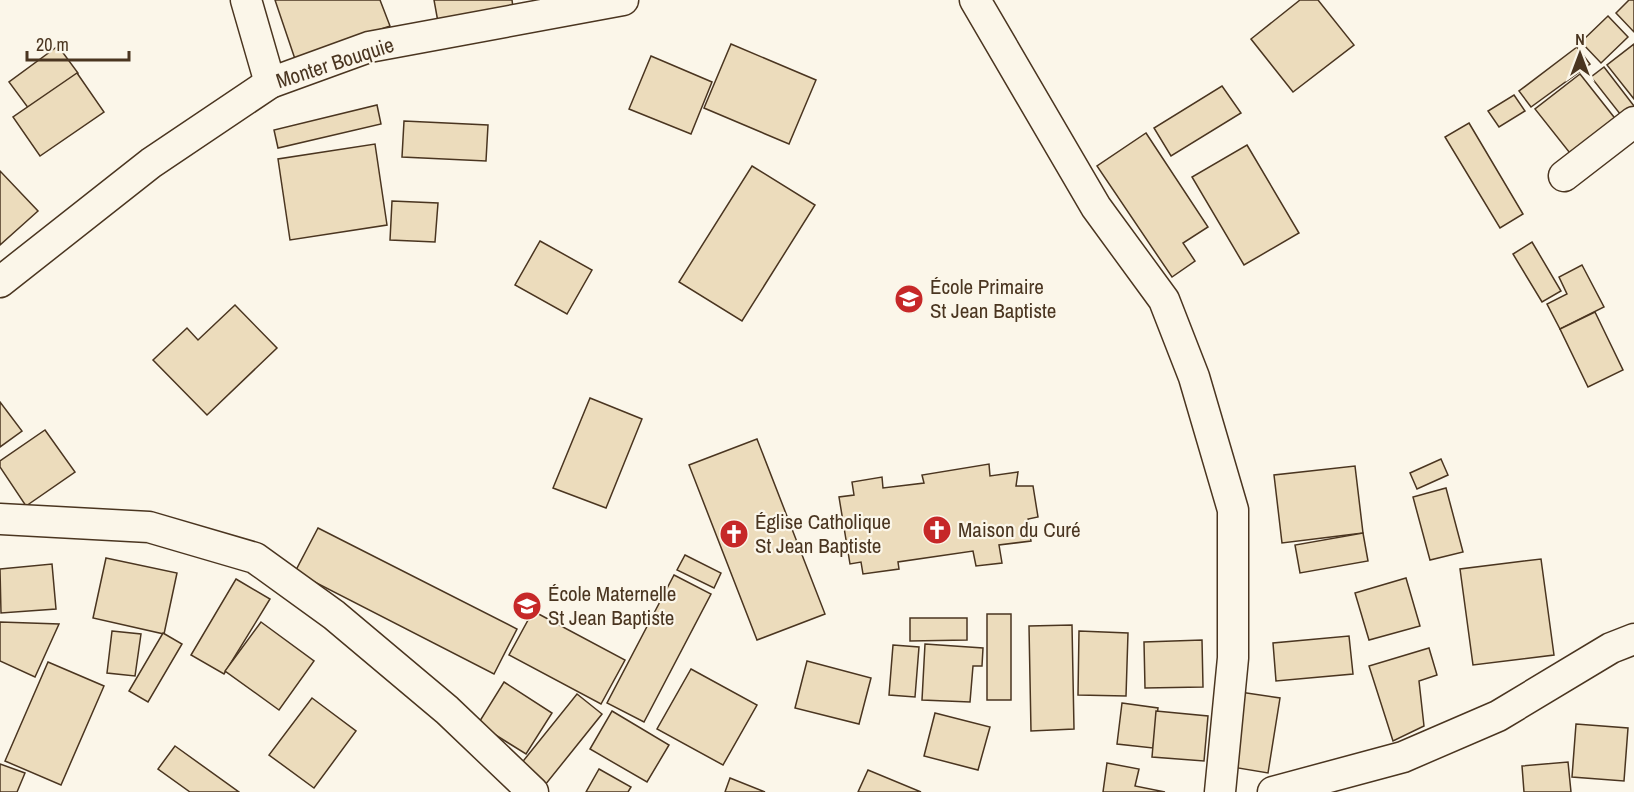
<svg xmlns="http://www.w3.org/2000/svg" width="1634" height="792" font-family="'Archivo Narrow',sans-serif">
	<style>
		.building { fill: #ecdcbc; stroke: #4a3520; stroke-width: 1.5 }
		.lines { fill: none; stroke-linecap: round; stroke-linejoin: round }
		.minor-casing { stroke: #4a3520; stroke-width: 33 }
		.minor { stroke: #fbf6e9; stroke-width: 30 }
		.labels { text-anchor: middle; stroke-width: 4.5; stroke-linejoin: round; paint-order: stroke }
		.street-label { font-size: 21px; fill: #4a3520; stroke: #fbf6e9 }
		.poi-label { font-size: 21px; fill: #4a3520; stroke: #fbf6e9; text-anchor: start }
	</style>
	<rect width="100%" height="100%" fill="#fbf6e9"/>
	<g class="building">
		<polygon points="275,0 380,0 390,26 295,59"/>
		<polygon points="434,0 512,0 513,8 438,22"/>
		<polygon points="1300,0 1318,0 1354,45 1293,92 1251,39"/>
		<polygon points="1629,0 1634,0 1634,32 1616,13"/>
		<polygon points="1608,16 1628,37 1601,63 1581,42"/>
		<polygon points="731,44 816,80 789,144 704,108"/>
		<polygon points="1634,44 1634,99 1607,65"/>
		<polygon points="58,46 78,73 29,109 9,82"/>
		<polygon points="1577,47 1590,64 1531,107 1519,91"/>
		<polygon points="651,56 712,82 691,134 629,109"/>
		<polygon points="1604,67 1634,106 1634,111 1624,119 1591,77"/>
		<polygon points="77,73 104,112 40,156 13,117"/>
		<polygon points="1580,74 1621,126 1577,162 1535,109"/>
		<polygon points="1222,86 1241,113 1171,156 1154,128"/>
		<polygon points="1514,95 1525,111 1499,127 1488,111"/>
		<polygon points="377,105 381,124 278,148 274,130"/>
		<polygon points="404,121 488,125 486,161 402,157"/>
		<polygon points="1469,123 1523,214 1500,228 1445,137"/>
		<polygon points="1146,133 1208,227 1183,243 1195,261 1172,277 1097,166"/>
		<polygon points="375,144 387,225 290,240 278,159"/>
		<polygon points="1247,145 1299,233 1244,265 1192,177"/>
		<polygon points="752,166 815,205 742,321 679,282"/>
		<polygon points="0,171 38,211 0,245"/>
		<polygon points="392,201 438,203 435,242 390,240"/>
		<polygon points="540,241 592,270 567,314 515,285"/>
		<polygon points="1532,242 1561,291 1542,302 1513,254"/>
		<polygon points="1582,265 1604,307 1560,329 1547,304 1567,294 1559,277"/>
		<polygon points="235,305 277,348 207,415 153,360 187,328 198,340"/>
		<polygon points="1595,312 1623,370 1588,387 1560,329"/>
		<polygon points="590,398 642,419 606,508 553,488"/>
		<polygon points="0,402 22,431 0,447"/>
		<polygon points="45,430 75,472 26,506 0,467 0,461"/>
		<polygon points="757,439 825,614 757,640 689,465"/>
		<polygon points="1441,459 1448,475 1417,489 1410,473"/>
		<polygon points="989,464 990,476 1018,472 1016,486 1033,486 1038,517 1028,519 1031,541 999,545 1002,563 976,566 973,551 898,562 899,569 863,574 861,562 850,564 839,497 854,495 852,482 882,477 883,488 924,483 922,475"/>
		<polygon points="1355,466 1363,533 1282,543 1274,475"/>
		<polygon points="1446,488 1463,552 1430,560 1413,497"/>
		<polygon points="318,528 517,629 494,674 295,572"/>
		<polygon points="1363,533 1368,561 1300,573 1295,545"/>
		<polygon points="685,555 721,573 714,588 677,570"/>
		<polygon points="106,558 177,573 164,634 93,618"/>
		<polygon points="1541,559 1554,655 1473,665 1460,569"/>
		<polygon points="52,564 56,609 1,613 0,569"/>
		<polygon points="674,575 711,594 644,722 607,703"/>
		<polygon points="1406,578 1420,626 1369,640 1355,593"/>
		<polygon points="236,579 270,599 224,674 191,655"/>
		<polygon points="533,611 625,660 601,704 509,655"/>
		<rect x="987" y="614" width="24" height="86"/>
		<polygon points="910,618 967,618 967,640 910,641"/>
		<polygon points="0,622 59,624 35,677 0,661"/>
		<polygon points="261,622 314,661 279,710 225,671"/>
		<polygon points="1072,625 1074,729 1031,731 1029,626"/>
		<polygon points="112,631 141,634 135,676 107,673"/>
		<polygon points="1079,631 1128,633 1126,696 1078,695"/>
		<polygon points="163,633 182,644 148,702 129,691"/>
		<polygon points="1349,636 1353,674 1276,681 1273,643"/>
		<polygon points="1202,640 1203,687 1145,688 1144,642"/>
		<polygon points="925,644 983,648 982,666 973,666 970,702 922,700"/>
		<polygon points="893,645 919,647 915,697 889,695"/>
		<polygon points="1429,648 1437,675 1419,681 1424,726 1393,741 1369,666"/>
		<polygon points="807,661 871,678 859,724 795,708"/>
		<polygon points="48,662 104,686 61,785 5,761"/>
		<polygon points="691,669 757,705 723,765 657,729"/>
		<polygon points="504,682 552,713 526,754 478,724"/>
		<polygon points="1233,691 1280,698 1268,773 1220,765"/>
		<polygon points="577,694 602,714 545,785 520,765"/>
		<polygon points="312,698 356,731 314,788 269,755"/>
		<polygon points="1122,703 1158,708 1153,748 1117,744"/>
		<polygon points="612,711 669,745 647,782 590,749"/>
		<polygon points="1156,711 1208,716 1204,761 1152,757"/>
		<polygon points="935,713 990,727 978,770 924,756"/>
		<polygon points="1576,724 1628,728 1624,781 1572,777"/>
		<polygon points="175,746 239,792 190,792 158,769"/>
		<polygon points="1568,762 1571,792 1524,792 1522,766"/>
		<polygon points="1107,763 1139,769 1135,786 1165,792 1103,792"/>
		<polygon points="0,764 25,773 17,792 0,792"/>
		<polygon points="599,769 631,787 628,792 586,792"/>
		<polygon points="868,770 921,792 858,792"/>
		<polygon points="730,778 765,792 725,792"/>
	</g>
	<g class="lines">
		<g class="minor-casing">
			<g id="minor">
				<polyline points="246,0 270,83"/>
				<polyline points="975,0 1096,207 1164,300 1194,377 1233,510 1233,658 1220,792"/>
				<polyline points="1564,176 1634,122"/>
				<polyline points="0,282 151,163 270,83 369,47 623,0"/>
				<polyline points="0,519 149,527 255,558 334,615 447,710 533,792"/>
				<polyline points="1273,792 1403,757 1498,716 1611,648 1634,639"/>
			</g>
		</g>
		<use href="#minor" class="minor"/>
	</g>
	<defs>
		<g id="school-disc" transform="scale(1.5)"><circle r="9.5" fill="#c62828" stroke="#fbf6e9"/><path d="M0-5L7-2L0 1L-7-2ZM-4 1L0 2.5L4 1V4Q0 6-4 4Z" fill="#fff"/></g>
		<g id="church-disc" transform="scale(1.5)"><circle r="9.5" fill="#c62828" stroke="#fbf6e9"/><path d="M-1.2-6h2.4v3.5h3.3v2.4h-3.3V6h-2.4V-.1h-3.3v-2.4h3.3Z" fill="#fff"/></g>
	</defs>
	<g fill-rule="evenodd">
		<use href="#school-disc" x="909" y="299"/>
		<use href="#church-disc" x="937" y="530"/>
		<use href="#church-disc" x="734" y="534"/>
		<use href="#school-disc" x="527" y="606"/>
	</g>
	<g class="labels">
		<g class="street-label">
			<text transform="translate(335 63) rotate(-18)" y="7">Monter Bouquie</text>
		</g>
		<g class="poi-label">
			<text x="930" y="294">École Primaire<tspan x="930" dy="24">St Jean Baptiste</tspan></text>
			<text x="755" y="529">Église Catholique<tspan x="755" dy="24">St Jean Baptiste</tspan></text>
			<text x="958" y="537">Maison du Curé</text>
			<text x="548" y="601">École Maternelle<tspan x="548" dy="24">St Jean Baptiste</tspan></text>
		</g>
	</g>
	<g transform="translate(1580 54)" stroke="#fbf6e9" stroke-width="4.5" paint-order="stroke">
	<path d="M0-4.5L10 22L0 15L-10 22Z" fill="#4a3520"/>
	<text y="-9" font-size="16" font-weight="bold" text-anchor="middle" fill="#4a3520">N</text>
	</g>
	<path d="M27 51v9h102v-9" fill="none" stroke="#4a3520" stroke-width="3"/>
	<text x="36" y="51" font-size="18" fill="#4a3520" stroke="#fbf6e9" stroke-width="4.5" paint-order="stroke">20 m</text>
</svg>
